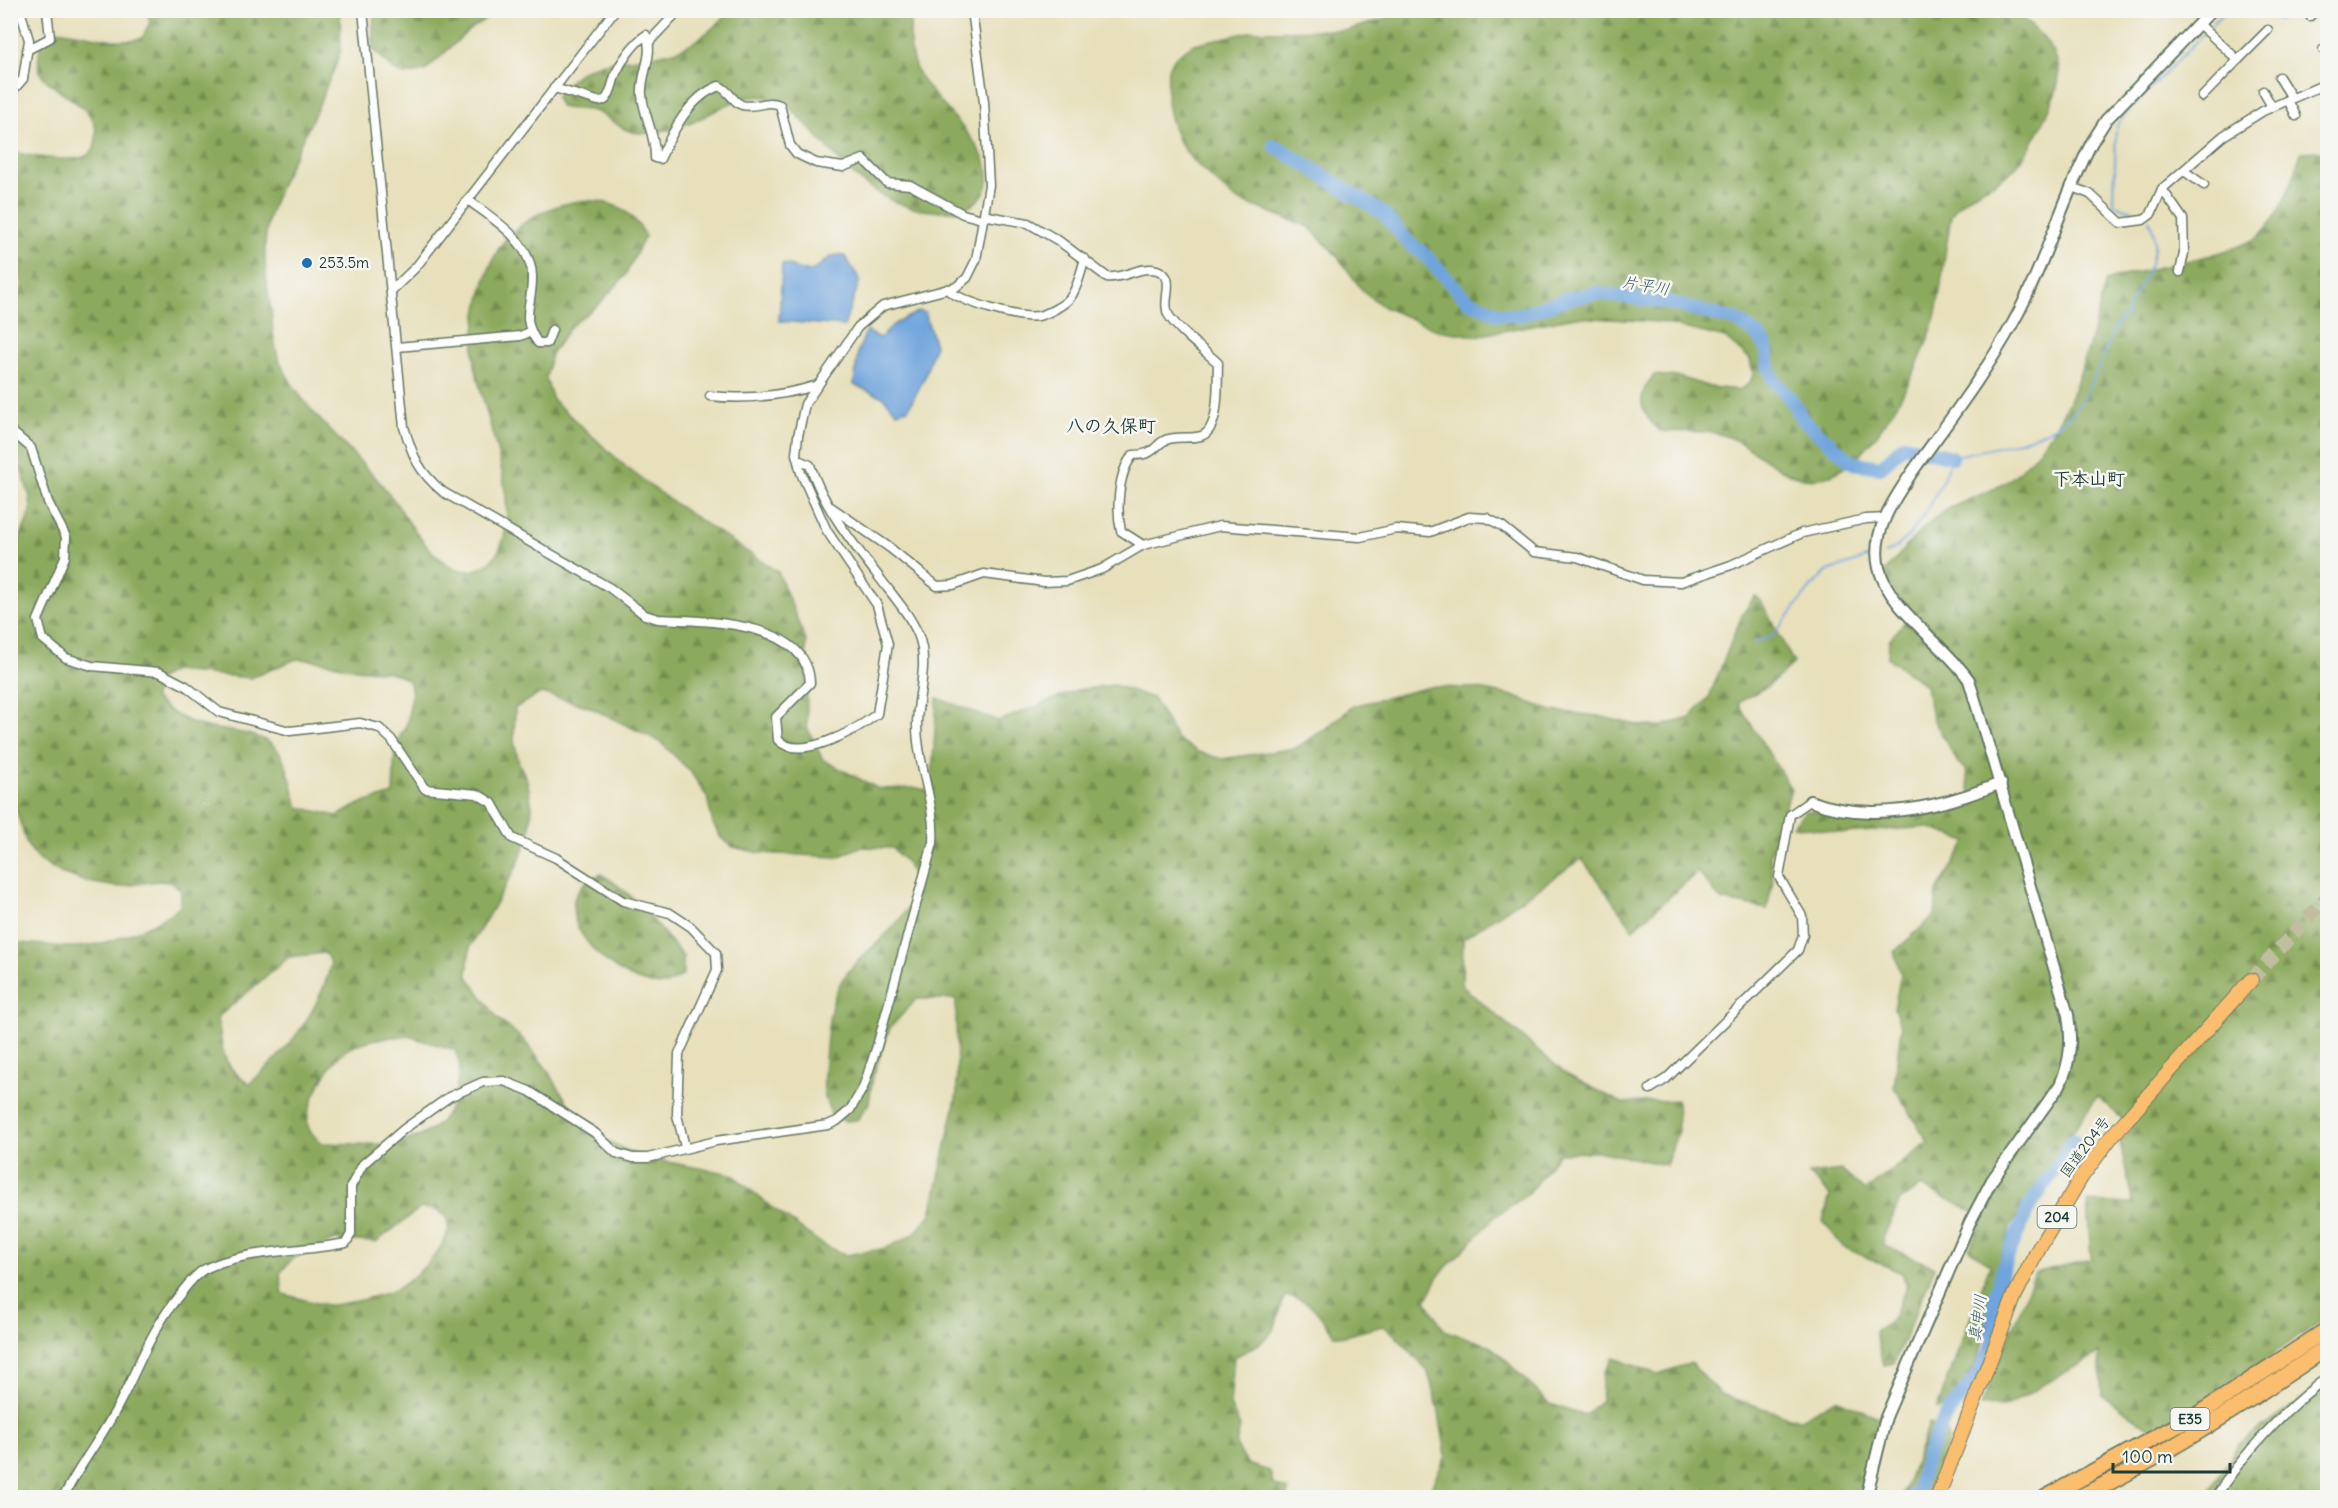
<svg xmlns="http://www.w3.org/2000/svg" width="2338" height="1508" font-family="Delius,'Klee One',sans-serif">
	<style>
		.forest { fill: url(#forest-firs); stroke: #567448; stroke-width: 1.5; fill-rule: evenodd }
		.water { fill: #70a4dd; stroke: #487088; stroke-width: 1.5 }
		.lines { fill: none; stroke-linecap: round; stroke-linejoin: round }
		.stream { stroke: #70a4dd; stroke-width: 2 }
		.river { stroke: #70a4dd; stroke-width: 14 }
		.trunk-tunnel { stroke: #bfbfa0; stroke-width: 14; stroke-dasharray: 14 7; stroke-linecap: butt }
		.minor-casing { stroke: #657663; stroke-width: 11 }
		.tertiary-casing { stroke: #657663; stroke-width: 14 }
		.trunk-casing { stroke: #657663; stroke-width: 16 }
		.motorway-casing { stroke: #657663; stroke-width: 18 }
		.minor { stroke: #fff; stroke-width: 8 }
		.tertiary { stroke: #fff; stroke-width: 10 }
		.trunk { stroke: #fbbd6e; stroke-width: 14 }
		.motorway { stroke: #fbbd6e; stroke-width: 15 }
		.poi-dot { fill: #1f6fb2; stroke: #f6f6f2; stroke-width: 2 }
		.labels { text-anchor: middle; stroke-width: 5; stroke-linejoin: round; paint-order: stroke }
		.shield { fill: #f6f6f2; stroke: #60746d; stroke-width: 1.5 }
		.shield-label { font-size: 14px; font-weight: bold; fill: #1f3d34 }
		.poi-label { font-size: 15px; fill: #1f3d34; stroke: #f6f6f2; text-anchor: start }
		.street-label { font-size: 15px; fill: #1f3d34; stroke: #f6f6f2 }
		.water-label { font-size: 16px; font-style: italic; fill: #375c67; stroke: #f6f6f2 }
		.quarter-label { font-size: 18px; font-weight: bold; fill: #1f3d34; stroke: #f6f6f2 }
	</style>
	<defs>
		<pattern id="forest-firs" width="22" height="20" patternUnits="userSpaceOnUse" patternTransform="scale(1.5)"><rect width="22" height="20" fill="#8caa5d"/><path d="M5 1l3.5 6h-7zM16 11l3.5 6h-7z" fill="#728c4e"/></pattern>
	</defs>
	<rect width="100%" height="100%" fill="#f6f6f2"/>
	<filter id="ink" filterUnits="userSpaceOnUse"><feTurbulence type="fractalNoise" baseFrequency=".0167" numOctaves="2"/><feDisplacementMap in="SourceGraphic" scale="12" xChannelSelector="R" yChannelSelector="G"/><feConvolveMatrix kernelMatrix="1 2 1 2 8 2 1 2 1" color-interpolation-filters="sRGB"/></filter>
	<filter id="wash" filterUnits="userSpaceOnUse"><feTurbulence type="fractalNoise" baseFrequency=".008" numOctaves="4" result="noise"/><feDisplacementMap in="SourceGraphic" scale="24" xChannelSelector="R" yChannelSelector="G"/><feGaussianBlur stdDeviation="1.35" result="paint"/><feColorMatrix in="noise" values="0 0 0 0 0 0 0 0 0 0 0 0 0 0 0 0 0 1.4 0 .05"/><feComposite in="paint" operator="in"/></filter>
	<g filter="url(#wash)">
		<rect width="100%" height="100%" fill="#e7e0bb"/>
		<g class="forest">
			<path d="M146,11h194c0,13 2,28 0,41 -2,11 -9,23 -13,33 -17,46 -46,89 -59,136 -6,28 -2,62 3,89 2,16 2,37 9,52 27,59 85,94 120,147 14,22 47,73 78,60 64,-27 2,-158 -3,-205 -2,-12 -1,-29 1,-41 2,-22 13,-62 26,-79 32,-42 115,-68 143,-8l-20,40 -27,29 -27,21 -20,28 -5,25 7,21 73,67 42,32 110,73 28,69 1,86 16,33 56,29 39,-1 13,4 6,-94 62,23 78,-31 37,-5 39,13 24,41 21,13 24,7 74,-11 28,-18 29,-24 77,-19 43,1 37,7 42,16 46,5 43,10h21l28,-8 19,-21 33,-82 13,-19 7,7 32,60 -23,21 -33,19 53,86 -21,66 3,25 -6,29 -46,-9 -23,-28 -65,57 -51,-70 -119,80 -1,47 104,88 56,29 55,-3 1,31 -12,34 -64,-13 -43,1 -31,41 -31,21 -57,59 -14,27 18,29 47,16 59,58 36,11 15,-14 2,-27 10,-16 45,16 33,-11 29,31 79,26 37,-21 45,19 -7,50 -19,29h-418l-8,-6 17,-35 -8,-49 -11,-37 -33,-36 -11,-8 -39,10 -10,-1c-14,-19 -23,-38 -49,-39 -7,12 -5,17 -9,28 -6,17 -27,26 -42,33l-4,48 10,22 -4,18 11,19 23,7 3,13 15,6v7l-37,-2 -23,3 -1217,-1v-554c20,0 40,3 60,4 36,0 81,-20 109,-40l1,-16 -8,-9 -16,-1 -39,6 -31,-5 -26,-9 -22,-13 -12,-15 -16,-52v-234l20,-48 -1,-14 -9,-28 -10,-8v-157l6,-3 5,-14 -3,-27 -8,-20v-89c15,5 63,13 77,4 6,-4 7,-9 8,-16 5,-34 -45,-45 -56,-67 -4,-8 0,-23 1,-32l12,-10c29,1 60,16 89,8l8,-16zM296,659c21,0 40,6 61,10 20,3 37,-1 53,14l2,11 -5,29 -12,23 -2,48 -33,10 -23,12 -39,-9c-6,-18 -10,-48 -24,-61 -17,-15 -47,-14 -67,-19 -18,-3 -40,-16 -53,-29l3,-18 17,-9 77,7zM541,693l46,13 72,35 31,30 17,26 6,27 8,14 12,9 27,6 78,4 22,-10 33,1c4,6 11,11 15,17 28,48 -50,83 -68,119 -12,23 -13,52 -15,77 -2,21 -4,39 10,57l11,3 11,-1 12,-17 4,-27 17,-48 26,-29h40l1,95 -26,120 -17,20 -27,14 -41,7 -24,-11 -51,-37 -39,-33 -92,-17 -55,-27 -39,-62 -22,-28 -27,-22 -30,-43 3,-28 48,-83 11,-29 3,-29 -5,-26 -8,-17 -5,-21 1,-34zM325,953l6,11c-12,48 -45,89 -82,120 -29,-19 -27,-36 -31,-67l71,-60zM408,1036l47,14c8,19 4,25 0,44 -16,61 -85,50 -133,49 -4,-4 -11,-9 -13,-14 -8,-18 21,-68 36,-78 19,-13 41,-13 63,-15zM421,1208c5,1 13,0 18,3 32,20 -28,72 -47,80 -12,5 -51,14 -64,14 -14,-1 -31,-8 -45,-11l-3,-21 12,-14 42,-19 42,2z"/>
			<polygon points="374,11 374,10 498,11 468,31 425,71 404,75 394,70 372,48"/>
			<path d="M731,11h180c-1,20 -3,44 7,62 15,30 91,85 65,121 -13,19 -31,18 -52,17 -65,-5 -97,-61 -140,-102 -35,-27 -62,-4 -96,12 -15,6 -33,11 -49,12 -22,2 -31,-13 -49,-21 -10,-4 -25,-2 -36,-5l-5,-10c32,-47 72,-32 118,-46 21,-6 42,-25 57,-40z"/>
			<path d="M2014,11c17,14 44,36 45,60 2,23 -29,81 -45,98 -17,18 -50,22 -62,45 -3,7 -3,19 -5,27 -4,25 -6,51 -12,76 -11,44 -58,138 -102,157 -47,20 -73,-30 -114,-40 -19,-5 -40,-1 -59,-3 -21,-19 -25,-34 -6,-56l25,2 31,10 29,3 10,-6 4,-9 -3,-16 -25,-21 -66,-16 -83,-5 -100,19 -39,-6 -53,-23 -21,-16 -26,-35 -28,-29 -74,-28 -43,-39 -13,-18 -8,-21 -4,-18 1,-35 8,-12 18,-12 60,-13 94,-1 63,-19z"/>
			<path d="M2322,151l5,3v1163l-170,117 -55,-39 -3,-42 -94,54 -24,-1 54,-133 56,-14 -4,-57 46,2 -13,-61 12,-15 -35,-32 -87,131 -30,126 -24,54 -19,2 53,-144 -21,-16 15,-32 -63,-31 -21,15 -16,35 -1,9 52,22 -41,96 -11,2 -8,-33 17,-12 15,-34 -5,-13 -59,-26 -20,-26 7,-26 -21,-21 32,-4 24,21 63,-49 -34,-55 7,-61 -7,-17 7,-35 -7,-22 41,-37 2,-24 30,-50 -40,-14 -83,6 -51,-7 12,-15c56,5 111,4 166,-10l-5,-31 -8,-7 -26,-46 -6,-31 -38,-28 1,-18 22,-25 -29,-40c18,-20 35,-44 57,-60 22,-16 55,-21 76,-40 58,-50 73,-124 91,-194 33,-12 134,-26 155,-47 21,-21 33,-54 40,-82z"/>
			<path d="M601,874c34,20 58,53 82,83v18c-5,3 -11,8 -17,9 -44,9 -140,-79 -65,-110z"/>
			<polygon points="2327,1381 2327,1497 2205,1498 2238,1445"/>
			<polygon points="1929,1424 1946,1430 1949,1440 1927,1497 1902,1497"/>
		</g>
		<g class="water">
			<path d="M837,255l8,1 15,24 -16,46 -65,-5 3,-57c10,-1 18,9 28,7 11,-2 13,-14 27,-16z"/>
			<polygon points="919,311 925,313 935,345 924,379 908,409 897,412 883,397 854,385 858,352 866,331 880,338 894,324"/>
		</g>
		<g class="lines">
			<g class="stream">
				<polyline points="2261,10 2279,20 2292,10"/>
				<polyline points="2208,29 2221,15 2231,10"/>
				<path d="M2144,216c-9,-8 -20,-4 -30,-13l2,-75 4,-8 84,-87"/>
				<path d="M1886,553c29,-11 56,-69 66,-96 36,-9 94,-16 120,-44 19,-20 32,-60 43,-86l5,-8 5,-2c11,-32 42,-62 24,-97"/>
				<polyline points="1755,642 1773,636 1811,587 1828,571 1872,556"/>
			</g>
			<g class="river">
				<polyline points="1274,145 1383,213 1409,243 1424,254 1467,300 1499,314 1520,315 1570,298 1597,293 1670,303 1738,321 1759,336 1766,346 1769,368 1774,380 1793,402 1803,420 1853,463 1881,467 1904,445 1952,457"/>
				<polyline points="1912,1498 1918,1489 1926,1458 1945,1417 1976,1377 1989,1354 1993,1341 1995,1295 2003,1267 2029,1207 2074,1141"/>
			</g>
		</g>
	</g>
	<g filter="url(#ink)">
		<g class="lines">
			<polyline class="trunk-tunnel" points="2251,980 2328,896"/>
			<g class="minor-casing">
				<g id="minor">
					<path d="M363,10l41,417c9,30 14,44 39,65l167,96 35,27 13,4c44,2 150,1 152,64l-34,34 2,23c22,22 78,-10 99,-26l11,-70 -11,-39 -50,-74 -26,-58 -5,-19 2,-18 7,-32 53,-77 25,-21 73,-19 11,-9 9,-18 13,-75 -5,-83 -12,-92"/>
					<polyline points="2310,16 2316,10"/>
					<polyline points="2199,24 2238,60 2202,97"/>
					<polyline points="649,42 679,10"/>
					<polyline points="27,50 50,38 47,10"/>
					<polyline points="2323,50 2328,49"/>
					<polyline points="2238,60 2268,30"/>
					<polyline points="2279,77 2292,98"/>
					<path d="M554,88l44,13 7,-1c7,-7 7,-17 11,-27 6,-13 18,-30 30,-38 9,20 -6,39 -4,60 2,22 14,41 13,63l5,1c13,-28 29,-62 59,-73 11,5 14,16 23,19 14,4 24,-6 38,0l10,40 7,9 19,9 27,4 20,-8 24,24 23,2 53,29 19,5 6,-3 40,7 31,18 48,36c17,2 34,-12 50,-7 21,7 4,29 11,44 8,15 37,37 50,49 -1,18 3,67 -17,73 -10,3 -22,0 -32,3 -15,3 -10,16 -36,16 -15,17 -17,55 -12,76l22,14"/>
					<polyline points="2263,91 2272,107"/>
					<polyline points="10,94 23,79 29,40 20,10"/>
					<polyline points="2288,100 2296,116"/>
					<polyline points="2184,171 2204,185"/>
					<polyline points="2072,187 2090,194 2121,223 2143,220 2151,214 2162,189 2223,136 2263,111 2328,83"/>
					<polyline points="2162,189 2183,219 2184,253 2180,272"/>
					<path d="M468,200c25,19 63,41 64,76 1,29 -13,41 6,67h9l5,-13"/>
					<path d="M947,289c14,13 72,30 91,27 10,-2 26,-11 32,-18 8,-10 11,-28 15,-39"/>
					<polyline points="391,291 416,267 615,10"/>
					<polyline points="397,347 520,336 530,332"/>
					<path d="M710,396c37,4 72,0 108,-11"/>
					<polyline points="10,430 31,448 48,502 66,537 65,557 38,620 43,639 66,658 92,666 159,672 186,686 219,712 290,731 360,723 379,728 391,739 425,789 477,794 492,803 512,838 556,858 623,901 670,913 691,927 716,953 717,970 679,1054 677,1115 685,1147"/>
					<polyline points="831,507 890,548 937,586 953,585 984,574 1044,582 1067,581 1102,569 1143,545 1220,526 1360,537 1396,529 1430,532 1469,517 1487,518 1502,526 1534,552 1577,557 1643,580 1681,582 1731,565 1802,533 1866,519 1886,518"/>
					<polyline points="1650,1089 1666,1079 1798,950 1803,935 1802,916 1779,877 1790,815 1810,801"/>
					<path d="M63,1498c16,-33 40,-62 56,-94 22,-42 31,-73 62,-111 7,-9 13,-17 22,-23 39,-21 100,-18 143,-27l5,-9v-48l12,-22 41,-35 45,-32 34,-15 21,-1 25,10 66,42 21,20 17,5h15l68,-17 112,-16 9,-4 13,-11 13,-22 14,-42 56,-203c3,-40 -16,-78 -16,-118 0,-29 13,-62 1,-91 -9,-20 -23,-36 -36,-53 -28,-36 -58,-73 -72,-116l-12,-5"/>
					<path d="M2215,1498c26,-42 73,-93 113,-121"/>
				</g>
			</g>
			<g class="tertiary-casing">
				<g id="tertiary">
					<path d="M1810,801c61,23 132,6 191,-18"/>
					<path d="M1866,1498l20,-81 84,-195 22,-42 68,-95c11,-25 12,-44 8,-70l-99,-335c-25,-37 -79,-69 -90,-112 -9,-37 17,-72 36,-100 33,-46 72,-97 99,-147 31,-57 48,-121 78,-179l14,-22 106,-110"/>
				</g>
			</g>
			<g class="trunk-casing">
				<polyline id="trunk" points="1937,1498 2015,1295 2039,1248 2082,1176 2111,1137 2251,980"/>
			</g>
			<g class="motorway-casing">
				<g id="motorway">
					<polyline points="2045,1498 2200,1413 2328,1329"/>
					<path d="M2078,1498c87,-42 170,-97 250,-151"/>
				</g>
			</g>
			<use href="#minor" class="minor"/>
			<use href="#tertiary" class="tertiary"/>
			<use href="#trunk" class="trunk"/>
			<use href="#motorway" class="motorway"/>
		</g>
	</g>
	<circle class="poi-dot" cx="307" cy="263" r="6"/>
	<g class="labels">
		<g class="shield">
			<rect x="2037.5" y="1206" width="39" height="22" rx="4.5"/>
			<rect x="2170.5" y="1408" width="39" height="22" rx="4.5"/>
		</g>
		<g class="shield-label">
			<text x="2057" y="1222">204</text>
			<text x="2190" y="1424">E35</text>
		</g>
		<g class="poi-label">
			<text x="319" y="268">253.5m</text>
		</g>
		<g class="street-label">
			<text transform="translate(2085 1147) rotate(-53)" y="5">国道204号</text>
		</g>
		<g class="water-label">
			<text transform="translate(1646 285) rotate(10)" y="6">片平川</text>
			<text transform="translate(1977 1318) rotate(-82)" y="6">真申川</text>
		</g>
		<g class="quarter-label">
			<text x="1111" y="432">八の久保町</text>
			<text x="2089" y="485">下本山町</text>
		</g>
	</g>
	<rect width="2338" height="1508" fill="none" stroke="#f6f6f2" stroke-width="36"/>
	<path d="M2113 1463v9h117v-9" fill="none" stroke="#1f3d34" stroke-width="3"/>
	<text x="2122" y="1463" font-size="18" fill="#1f3d34" stroke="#f6f6f2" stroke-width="4.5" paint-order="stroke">100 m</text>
</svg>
